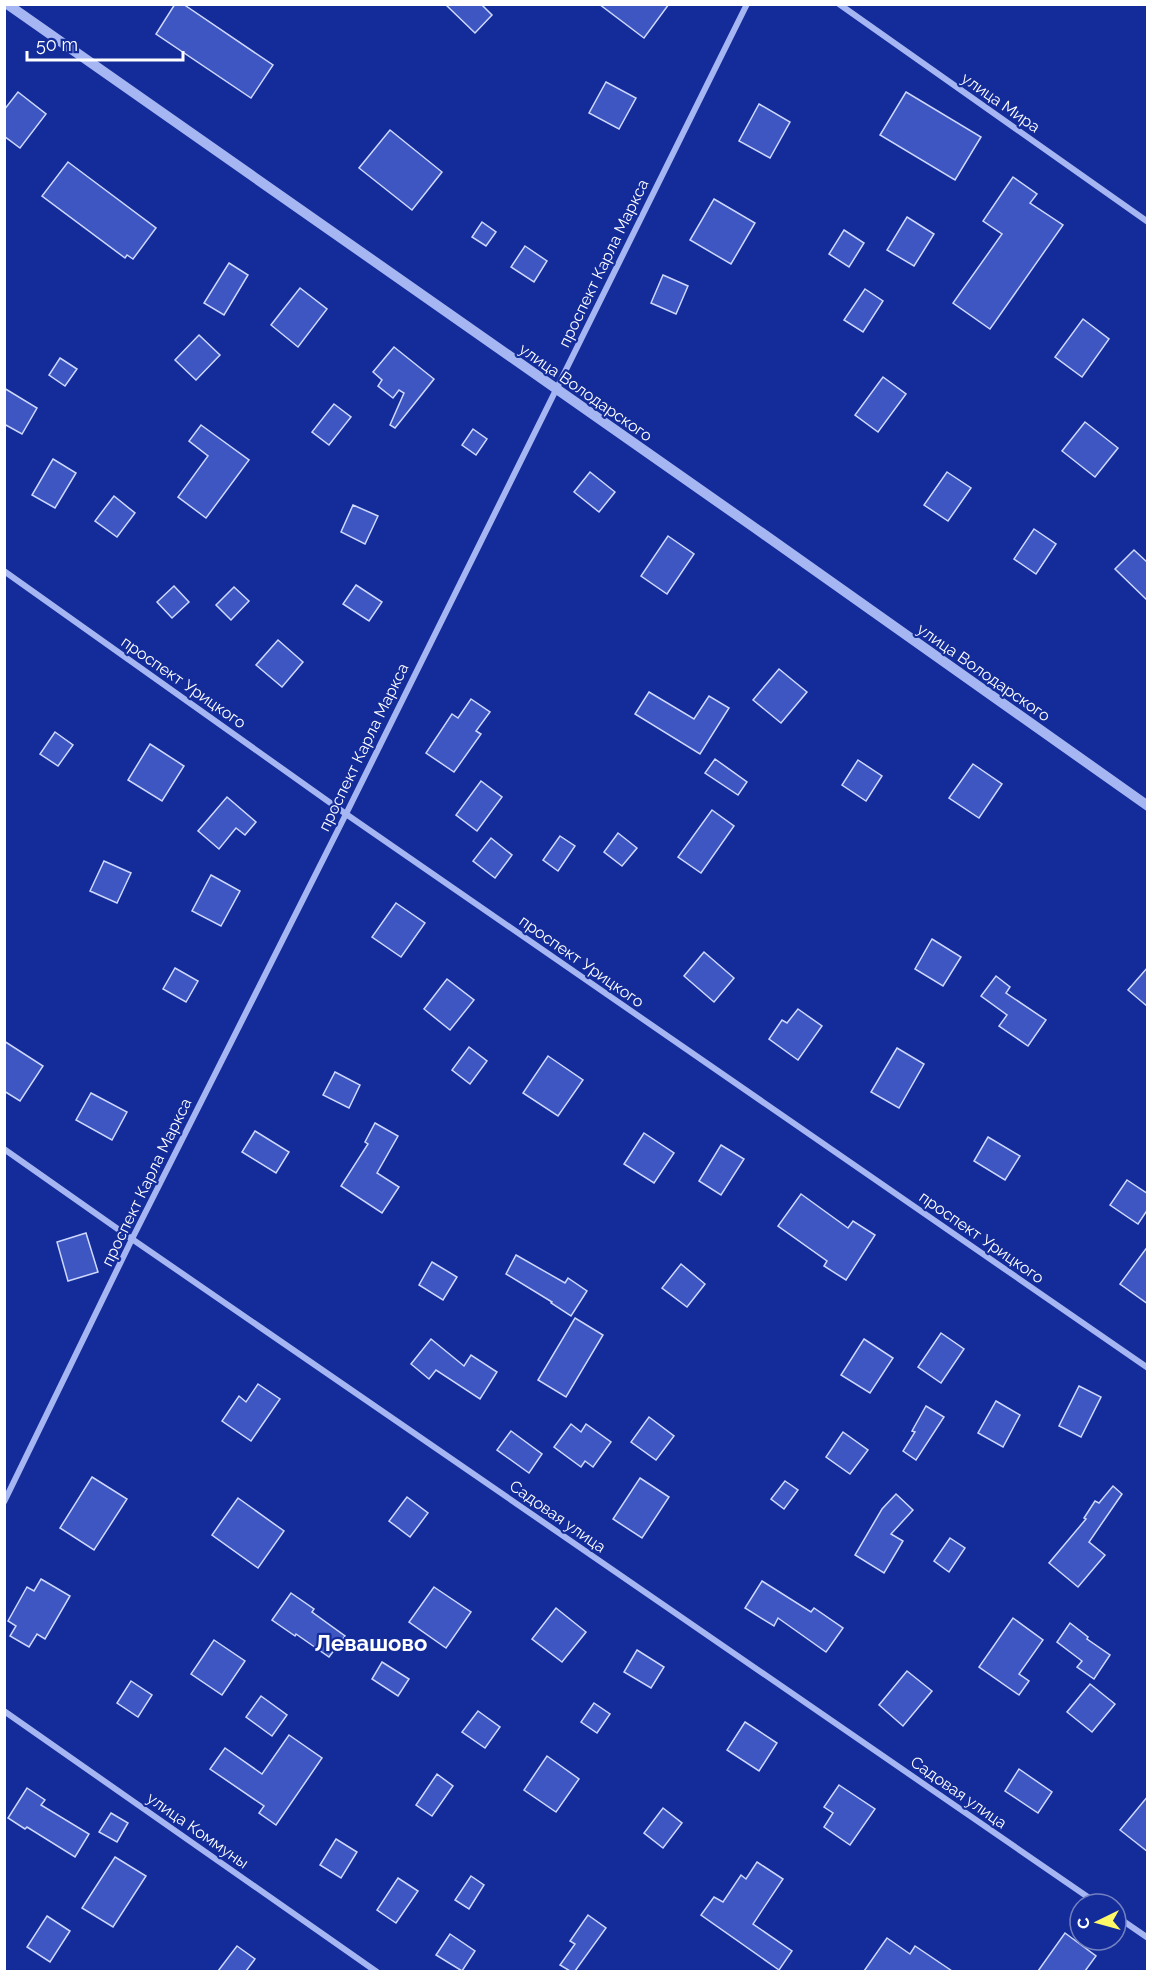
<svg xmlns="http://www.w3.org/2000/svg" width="1152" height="1976" font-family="Raleway,sans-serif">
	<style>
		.building { fill: #3d56c1; stroke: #ced8fd; stroke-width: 1.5 }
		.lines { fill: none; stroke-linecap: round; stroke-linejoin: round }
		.minor { stroke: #a6b6f3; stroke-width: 6 }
		.tertiary { stroke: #a6b6f3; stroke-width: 10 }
		.labels { text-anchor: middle; stroke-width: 4.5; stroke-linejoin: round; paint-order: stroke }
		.street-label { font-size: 16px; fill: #fff; stroke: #142c99 }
		.district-label { font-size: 22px; font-weight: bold; fill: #fff; stroke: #142c99 }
	</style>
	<rect width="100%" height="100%" fill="#142c99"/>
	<g class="building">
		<polygon points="175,4 183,4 273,65 251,98 156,34"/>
		<polygon points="445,4 481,4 492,15 475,33"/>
		<polygon points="599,4 669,4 644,38"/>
		<polygon points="606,82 636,98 619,129 589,113"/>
		<polygon points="18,92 46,114 20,148 4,136 4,110"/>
		<polygon points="906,92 981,137 955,180 880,135"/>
		<polygon points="759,104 790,122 770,158 739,141"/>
		<polygon points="390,130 442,172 412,210 359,168"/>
		<polygon points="68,162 156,228 133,259 127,255 125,258 42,196"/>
		<polygon points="1013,177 1037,194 1030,203 1063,225 990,329 953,303 1002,234 983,221"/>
		<polygon points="714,199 755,223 731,264 690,240"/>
		<polygon points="907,217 934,234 914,266 887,250"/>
		<polygon points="482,222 496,232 486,246 472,237"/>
		<polygon points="844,230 864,243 849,267 829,254"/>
		<polygon points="525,246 547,261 534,282 511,267"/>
		<polygon points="229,263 248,275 224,315 204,303"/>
		<polygon points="663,275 688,286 676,314 651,303"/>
		<polygon points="300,288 327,309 298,347 271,325"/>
		<polygon points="865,289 883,301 863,332 844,320"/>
		<polygon points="1083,319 1109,339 1082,377 1055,357"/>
		<polygon points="199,335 220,355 196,380 175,360"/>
		<polygon points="394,347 434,379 395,428 390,425 404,393 399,390 393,398 378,386 382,380 373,372"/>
		<polygon points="60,358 77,369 65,386 49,375"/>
		<polygon points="883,377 906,394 878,432 855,415"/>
		<polygon points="4,388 37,408 22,434 4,424"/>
		<polygon points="334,404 351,417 329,445 312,432"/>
		<polygon points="1085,422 1118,448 1095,477 1062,451"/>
		<polygon points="201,425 249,460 206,518 178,497 208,456 189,441"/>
		<polygon points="473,429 487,439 476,455 462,445"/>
		<polygon points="53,459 76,473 55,508 32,495"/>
		<polygon points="590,472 615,492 599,512 574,492"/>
		<polygon points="947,472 971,488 948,521 924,505"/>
		<polygon points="114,496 135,513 117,537 95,521"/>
		<polygon points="353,505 378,516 365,544 341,532"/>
		<polygon points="1034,529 1056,544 1036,574 1014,559"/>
		<polygon points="668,536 694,554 667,594 641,576"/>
		<polygon points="1134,550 1148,563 1148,601 1115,569"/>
		<polygon points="356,585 382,602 369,621 343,604"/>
		<polygon points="174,586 189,602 172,618 157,602"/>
		<polygon points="234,587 249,601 231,620 216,605"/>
		<polygon points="278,640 303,662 282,687 256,665"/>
		<polygon points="779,669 807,692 781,723 753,700"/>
		<polygon points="649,692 694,719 709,696 729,708 700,754 635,714"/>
		<polygon points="471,699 490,712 476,731 481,734 454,772 426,753 452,714 458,718"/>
		<polygon points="55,732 73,745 58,766 40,754"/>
		<polygon points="150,744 184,766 162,801 128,780"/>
		<polygon points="715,759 747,782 738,795 705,773"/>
		<polygon points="858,760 882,776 866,801 842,785"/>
		<polygon points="973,764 1002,784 979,818 949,798"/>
		<polygon points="481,781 502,797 477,831 456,815"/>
		<polygon points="227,797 256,822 245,835 236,828 219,849 198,831"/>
		<polygon points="712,810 734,826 701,873 678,857"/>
		<polygon points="618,833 637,848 622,866 604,852"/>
		<polygon points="560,836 575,846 558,871 543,860"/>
		<polygon points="491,838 512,855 495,878 473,861"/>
		<polygon points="104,861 131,873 117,903 90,891"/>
		<polygon points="211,875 240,891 221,926 192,911"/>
		<polygon points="396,903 425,923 401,957 372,937"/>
		<polygon points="932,939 961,957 943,986 915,969"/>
		<polygon points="704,952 734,978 714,1002 684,976"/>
		<polygon points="1148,967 1148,1007 1128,990"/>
		<polygon points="175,968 198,981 186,1002 163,989"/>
		<polygon points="996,976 1010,987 1006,993 1046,1020 1028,1046 999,1026 1007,1015 981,996"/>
		<polygon points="447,979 474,1000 450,1030 424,1009"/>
		<polygon points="798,1009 822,1026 798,1060 769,1039 782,1020 787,1023"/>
		<polygon points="4,1041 43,1066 20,1101 4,1091"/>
		<polygon points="469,1047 487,1061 470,1084 452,1070"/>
		<polygon points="897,1048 924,1064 899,1108 871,1092"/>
		<polygon points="548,1056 583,1080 558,1116 523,1093"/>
		<polygon points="335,1072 360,1085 349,1108 323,1095"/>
		<polygon points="91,1093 127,1112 112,1140 76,1120"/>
		<polygon points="375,1123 398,1136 377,1173 399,1187 382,1213 341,1186 368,1144 365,1142"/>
		<polygon points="255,1131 289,1152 276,1173 242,1152"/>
		<polygon points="644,1133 674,1153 654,1183 624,1164"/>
		<polygon points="988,1137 1020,1156 1005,1180 974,1161"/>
		<polygon points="721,1145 744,1159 721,1195 699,1181"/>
		<polygon points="1127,1180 1148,1194 1148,1209 1138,1224 1110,1205"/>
		<polygon points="801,1194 848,1228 853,1221 875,1235 846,1280 824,1266 827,1261 778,1226"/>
		<polygon points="86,1233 98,1272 68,1281 57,1242"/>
		<polygon points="1148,1246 1148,1304 1120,1284"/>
		<polygon points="516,1255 565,1283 568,1278 587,1291 571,1316 551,1303 552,1302 506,1274"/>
		<polygon points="432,1262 457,1277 443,1300 419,1285"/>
		<polygon points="681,1264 705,1284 687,1307 662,1288"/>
		<polygon points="575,1318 603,1335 566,1397 538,1380"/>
		<polygon points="941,1333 964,1349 941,1383 918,1367"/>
		<polygon points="431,1339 464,1366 471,1355 497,1372 480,1399 436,1370 429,1379 411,1364"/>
		<polygon points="864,1339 893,1358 870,1393 841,1375"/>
		<polygon points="258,1384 280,1399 251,1441 222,1421 239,1396 246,1402"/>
		<polygon points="1079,1386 1101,1397 1081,1437 1059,1426"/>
		<polygon points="996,1401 1020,1415 1003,1447 978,1433"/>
		<polygon points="926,1406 944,1417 916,1460 903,1451 915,1432 912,1431"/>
		<polygon points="649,1417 674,1436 656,1460 631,1442"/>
		<polygon points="571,1424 581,1432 586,1424 611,1442 593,1467 585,1461 581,1467 554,1447"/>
		<polygon points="511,1431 542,1454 529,1473 497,1450"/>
		<polygon points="843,1432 868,1450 850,1474 826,1457"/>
		<polygon points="92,1477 127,1499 94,1550 60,1528"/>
		<polygon points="640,1478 669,1497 642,1538 613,1519"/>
		<polygon points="785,1481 798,1490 784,1509 771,1499"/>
		<polygon points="1113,1486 1122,1494 1089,1542 1105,1555 1078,1587 1049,1563 1086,1519 1084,1518 1095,1501 1099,1503"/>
		<polygon points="896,1494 913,1510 891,1534 903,1541 884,1573 855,1555 882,1509"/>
		<polygon points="407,1497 428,1513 410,1537 389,1521"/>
		<polygon points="238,1498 284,1531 258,1568 212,1535"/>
		<polygon points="950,1538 965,1548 949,1572 934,1561"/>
		<polygon points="41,1579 70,1596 45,1639 37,1634 29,1647 10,1636 16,1626 8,1621 27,1587 34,1591"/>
		<polygon points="762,1581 811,1612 814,1608 843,1628 826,1652 778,1618 774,1626 745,1608"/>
		<polygon points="434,1587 471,1612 446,1648 409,1622"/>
		<polygon points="291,1593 314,1609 312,1612 345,1636 329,1657 296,1634 295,1636 272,1620"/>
		<polygon points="556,1608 586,1632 562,1662 532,1639"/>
		<polygon points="1013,1618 1043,1640 1019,1674 1029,1681 1019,1695 979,1667"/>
		<polygon points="1070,1623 1088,1637 1087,1639 1110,1655 1094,1679 1077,1667 1082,1661 1057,1642"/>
		<polygon points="214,1640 245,1661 222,1695 191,1674"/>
		<polygon points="637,1650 664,1667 651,1688 624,1672"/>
		<polygon points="382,1662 409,1679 398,1696 372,1679"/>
		<polygon points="907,1671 932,1691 903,1726 879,1705"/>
		<polygon points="131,1681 152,1695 138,1717 117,1703"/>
		<polygon points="1090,1684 1115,1704 1092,1732 1067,1712"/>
		<polygon points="261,1696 287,1715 272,1736 246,1717"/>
		<polygon points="594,1703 610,1714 597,1733 581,1722"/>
		<polygon points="478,1711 500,1727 485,1748 462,1732"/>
		<polygon points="745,1722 777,1743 759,1771 727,1750"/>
		<polygon points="289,1735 322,1758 276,1825 259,1813 264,1806 210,1769 225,1748 262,1774"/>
		<polygon points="547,1756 579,1779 556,1812 524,1790"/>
		<polygon points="1019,1769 1052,1792 1038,1813 1005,1791"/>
		<polygon points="437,1774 453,1786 432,1816 416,1805"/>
		<polygon points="839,1785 875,1809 850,1845 824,1827 833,1813 824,1807"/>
		<polygon points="27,1788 45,1800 41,1805 89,1834 75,1857 27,1827 25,1829 8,1818"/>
		<polygon points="1148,1796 1148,1852 1120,1830"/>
		<polygon points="663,1808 682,1823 663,1848 644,1833"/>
		<polygon points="111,1813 128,1823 117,1842 99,1832"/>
		<polygon points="336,1839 357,1852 341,1878 320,1865"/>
		<polygon points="115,1857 146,1876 113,1927 82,1908"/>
		<polygon points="757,1862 783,1879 753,1924 792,1951 779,1970 701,1915 714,1897 723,1902 741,1875 746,1879"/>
		<polygon points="471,1876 484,1885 469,1909 455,1900"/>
		<polygon points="398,1878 418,1891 396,1923 377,1910"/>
		<polygon points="588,1915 606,1928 575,1971 570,1971 560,1965 575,1944 570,1941"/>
		<polygon points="47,1916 70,1931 50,1962 27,1947"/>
		<polygon points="1065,1933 1096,1956 1085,1971 1038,1971"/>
		<polygon points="450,1934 475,1951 462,1971 436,1955"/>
		<polygon points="887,1938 910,1954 915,1946 952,1971 864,1971"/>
		<polygon points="237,1946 255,1959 246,1971 218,1971"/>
	</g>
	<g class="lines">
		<g class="minor">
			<polyline points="839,4 1148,222"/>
			<polyline points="4,571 346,814 1148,1368"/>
			<polyline points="4,1149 132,1239 1098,1904"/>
			<polyline points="4,1502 132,1239 346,814 747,4"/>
			<polyline points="4,1711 377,1972"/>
			<polyline points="1116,1916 1148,1938"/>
		</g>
		<polyline class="tertiary" points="7,4 755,528 1148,806"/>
	</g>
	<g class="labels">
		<g class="street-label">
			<text transform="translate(1001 102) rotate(35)" y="6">улица Мира</text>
			<text transform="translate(603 263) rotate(-64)" y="6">проспект Карла Маркса</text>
			<text transform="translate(586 392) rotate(35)" y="6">улица Володарского</text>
			<text transform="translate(984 672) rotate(35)" y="6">улица Володарского</text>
			<text transform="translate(184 682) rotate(35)" y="6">проспект Урицкого</text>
			<text transform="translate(363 747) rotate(-64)" y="6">проспект Карла Маркса</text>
			<text transform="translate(582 961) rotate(35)" y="6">проспект Урицкого</text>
			<text transform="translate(146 1182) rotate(-64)" y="6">проспект Карла Маркса</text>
			<text transform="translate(982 1237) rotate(35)" y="6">проспект Урицкого</text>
			<text transform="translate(558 1516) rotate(35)" y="6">Садовая улица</text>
			<text transform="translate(959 1792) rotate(35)" y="6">Садовая улица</text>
			<text transform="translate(198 1830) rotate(35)" y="6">улица Коммуны</text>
		</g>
		<g class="district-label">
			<text x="371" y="1651">Левашово</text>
		</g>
	</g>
	<rect width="1152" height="1976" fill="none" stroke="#ffffff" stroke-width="12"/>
	<g transform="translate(1098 1922) rotate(265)"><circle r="28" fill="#142c99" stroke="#7280c2" stroke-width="1.5"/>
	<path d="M0-4.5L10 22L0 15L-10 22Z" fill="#fff968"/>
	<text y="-9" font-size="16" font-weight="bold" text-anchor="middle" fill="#ffffff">С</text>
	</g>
	<path d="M27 51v9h156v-9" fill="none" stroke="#ffffff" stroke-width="3"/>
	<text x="36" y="51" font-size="18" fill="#ffffff" stroke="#142c99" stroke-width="4.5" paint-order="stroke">50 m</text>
</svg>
